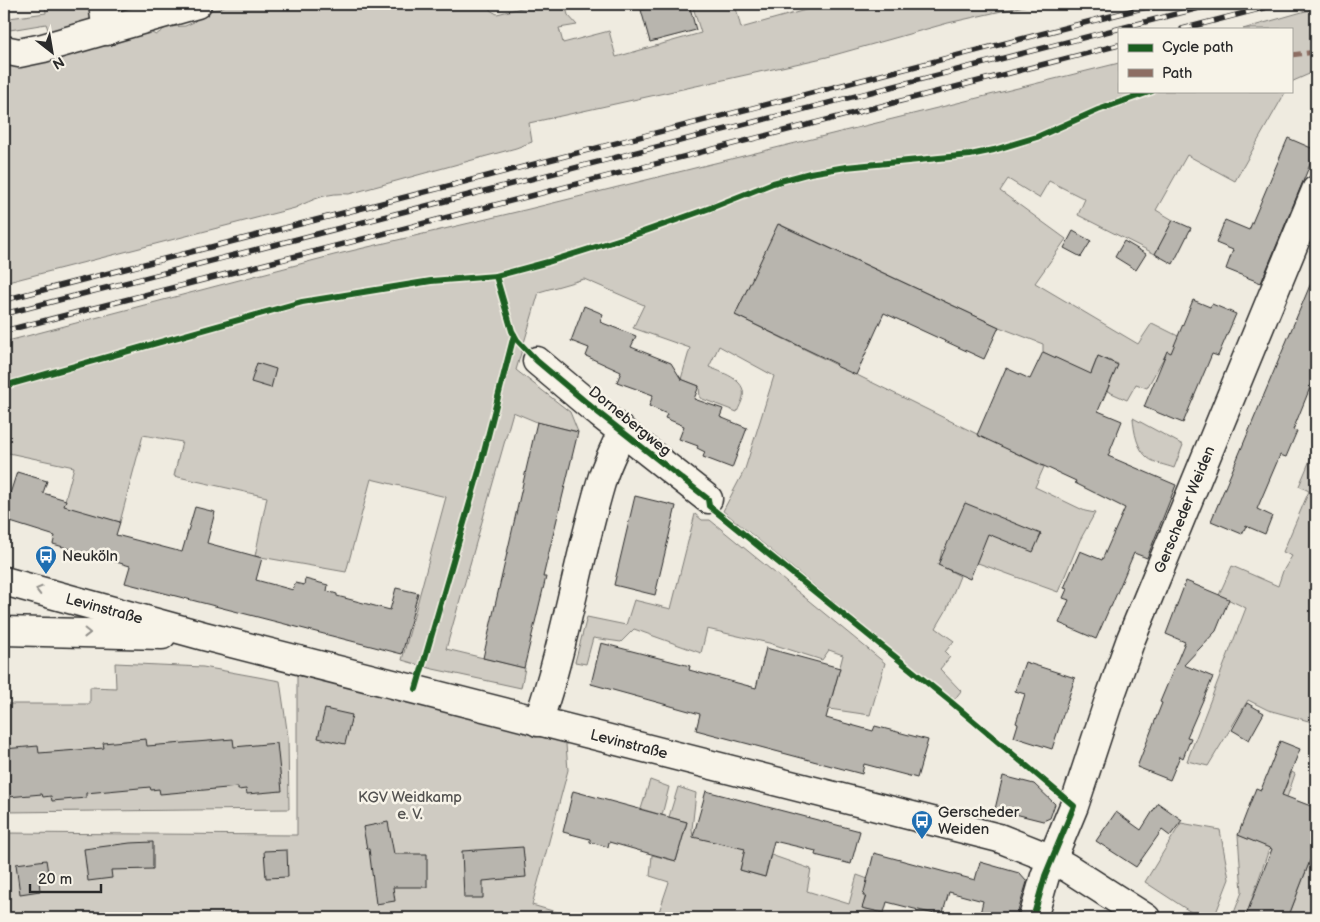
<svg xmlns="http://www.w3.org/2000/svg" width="1320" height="922" font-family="'Balsamiq Sans',sans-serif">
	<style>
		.green { fill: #cfcbc2; stroke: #7d7b76 }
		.building { fill: #b8b5ae; stroke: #2b2b2b }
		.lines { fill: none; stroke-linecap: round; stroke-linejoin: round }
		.minor-casing { stroke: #2b2b2b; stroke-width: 31 }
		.minor { stroke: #f7f3e8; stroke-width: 28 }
		.rail-casing { stroke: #2b2b2b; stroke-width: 5.5 }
		.rail { stroke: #f7f3e8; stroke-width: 4; stroke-dasharray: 11; stroke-linecap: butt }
		.quiet { stroke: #8d6e63; stroke-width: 5; stroke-dasharray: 10 5; stroke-linecap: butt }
		.cycleway-casing { stroke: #f7f3e8; stroke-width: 9 }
		.cycleway { stroke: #1b5e20; stroke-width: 6 }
		.oneway { stroke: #918f8a }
		.labels { text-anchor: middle; stroke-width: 5; stroke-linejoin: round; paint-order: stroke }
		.street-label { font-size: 15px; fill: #2b2b2b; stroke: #f7f3e8 }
		.poi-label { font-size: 15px; fill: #2b2b2b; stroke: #f7f3e8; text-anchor: start }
		.park-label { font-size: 15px; fill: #545351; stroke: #f7f3e8 }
	</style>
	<rect width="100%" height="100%" fill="#efebe0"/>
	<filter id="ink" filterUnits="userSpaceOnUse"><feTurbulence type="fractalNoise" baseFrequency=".02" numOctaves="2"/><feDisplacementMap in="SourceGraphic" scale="10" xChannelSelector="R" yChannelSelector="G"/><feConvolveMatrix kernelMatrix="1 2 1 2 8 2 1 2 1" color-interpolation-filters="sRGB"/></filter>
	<g filter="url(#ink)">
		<g class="green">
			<polygon points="45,4 93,4 94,12 90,22 51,37 46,24 10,30 9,18 46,13"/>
			<path d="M227,4h263v6l7,4 40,-10h28l3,11 9,10 -18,3 4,15 46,-12 7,26 85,-24 -9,-29h43l6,24 86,-24h206l-85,19 -121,34 -298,66 3,19 -16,6 -167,46c-21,-2 -35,5 -54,14l-291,75v-229l141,-24 11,5 11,-8 18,-1 9,-4 12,-12 14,-1z"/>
			<polygon points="1316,8 1316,71 1291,82 1291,29 1243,29"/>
			<path d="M1119,63v28h167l-51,90 -48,-26 -31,55 17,10 -18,34 -77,-39 7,-16 -36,-18 -10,17 -31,-19 -8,12 66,48 -31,44 103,61 14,-21 28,14 -8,19 -5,-4 -20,36 -11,-4 -9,16 -20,-9 11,-27 -20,-8 -8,20 -47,-24v-8l-44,-17 -220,-103 -44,91 309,152 -9,20 50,24 10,2 -15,27 -22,52 -116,-42 -3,15 21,11 -14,35 -10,17 18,13 -9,11 5,5 -10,12 21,22 -7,9 -231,-189 22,-42 29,-93 -55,-30 -10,21c11,5 38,12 34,30 -1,5 -4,10 -6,15l-37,-14 -1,-12 -18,-7 9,-31 -57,-20 11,-23 -60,-26 -45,13 -23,78 54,42 8,20 -41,-10 -24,-10 -67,237 79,19 -4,20 -88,-19 -31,-9 44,-163 -75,-18 -25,93 -91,-16 12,-59 -93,-21 8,-34 -39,-7 -23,87 -57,-14 11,-41 -70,-15v-110l330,-87 195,-46z"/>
			<path d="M1133,418l50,27 -9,23c-8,-3 -20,-5 -26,-10 -11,-9 -14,-26 -15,-40z"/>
			<polygon points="1316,446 1316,723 1268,710 1248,700 1208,766 1187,761 1246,608 1219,595 1232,566 1278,586 1283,571 1292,556 1283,552 1309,491 1299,486"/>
			<polygon points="695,514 702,520 710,520 885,663 870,715 829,709 843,655 829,650 822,660 769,643 707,629 701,653 634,629 621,642 593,638 586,664 575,662 587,617 626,625 634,600 671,609"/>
			<polygon points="297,660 565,732 568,770 532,905 577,918 4,918 4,833 297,835"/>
			<polygon points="115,663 203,667 280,681 288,737 289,809 4,812 4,704 90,704 90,687 116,688"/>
			<polygon points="1292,772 1295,774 1246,916 1250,918 1232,918 1242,892 1238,835 1256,842 1281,798"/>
			<polygon points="650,780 669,787 662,815 641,809"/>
			<polygon points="678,787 696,793 692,829 693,837 749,835 740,870 765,877 771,855 811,869 807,891 849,904 857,875 868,879 863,908 884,913 884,918 657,918 669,882 650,876 652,855 676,861 687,822 669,817"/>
			<polygon points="1181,823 1220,830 1229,879 1214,918 1200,918 1145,882"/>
			<polygon points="1316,845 1316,911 1312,918 1288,918"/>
		</g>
		<g class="building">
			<polygon points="666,4 689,4 696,30 650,42 641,10"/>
			<polygon points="1288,138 1316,150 1261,283 1226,269 1233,250 1216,243 1225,220 1249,230"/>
			<polygon points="1173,220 1191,228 1173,264 1155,254"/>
			<polygon points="778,224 999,327 984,359 884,313 856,375 836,366 837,364 735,315"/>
			<polygon points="1073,231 1091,241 1081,257 1064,248"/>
			<polygon points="1124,241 1146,254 1136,270 1115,257"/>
			<polygon points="1316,271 1316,373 1293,430 1297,431 1286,457 1280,455 1257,509 1272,516 1265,534 1246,526 1242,534 1211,521"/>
			<polygon points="1193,300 1210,307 1212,304 1236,314 1218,356 1212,354 1183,423 1144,407 1167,351 1171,353"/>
			<polygon points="584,306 603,314 600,322 636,336 631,347 671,363 681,379 699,386 694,399 723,409 720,417 747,428 732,468 703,457 705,452 697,448 698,446 679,439 684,426 665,418 667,414 649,406 653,395 617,382 621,372 586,356 589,348 571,341"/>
			<polygon points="1043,352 1091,374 1098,356 1118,365 1098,411 1122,421 1108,456 1176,485 1147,558 1134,553 1111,607 1110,607 1096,639 1059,623 1069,600 1063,598 1067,589 1064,588 1080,551 1102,560 1125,508 1075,483 1076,481 977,435 1006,368 1030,379"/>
			<polygon points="257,363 276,369 271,388 251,382"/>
			<polygon points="537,422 578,432 543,577 546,577 524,668 483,658"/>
			<polygon points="17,472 47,481 43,493 66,500 64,506 120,522 116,535 182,552 195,507 215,512 207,543 262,558 256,580 293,590 295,583 304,585 305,579 328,585 327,591 337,594 337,596 390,610 396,588 418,593 402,654 125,583 130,566 53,544 55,536 4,520 4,512"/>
			<polygon points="635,496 676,506 655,595 614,585"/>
			<polygon points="965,503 1041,534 1033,552 988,534 970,579 938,565"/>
			<polygon points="1186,581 1229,599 1216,631 1184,665 1213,677 1187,737 1191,738 1183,758 1180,756 1170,780 1137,767 1162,703 1160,702 1185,642 1166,634"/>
			<polygon points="601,643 690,666 689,670 756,688 766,648 840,668 826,718 873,731 875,726 928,740 917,778 864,764 862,774 696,730 700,714 591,684"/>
			<polygon points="1025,662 1075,678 1052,749 1014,737 1018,724 1016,723 1025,694 1015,691"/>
			<polygon points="1247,703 1264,713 1249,740 1232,730"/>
			<polygon points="325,709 352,715 345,744 318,738"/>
			<polygon points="146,739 147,746 233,739 234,747 277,743 282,791 247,794 246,789 238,790 238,787 160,794 159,789 151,790 150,787 86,793 86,798 52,801 51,796 43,797 42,794 8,797 7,791 4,792 4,749 38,746 39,753 104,748 103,743"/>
			<polygon points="1280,741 1300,749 1282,795 1316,808 1316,845 1288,918 1245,918 1272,849 1238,835 1256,788 1261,790"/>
			<polygon points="1003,776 1034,784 1055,804 1050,818 1043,821 995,809"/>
			<polygon points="573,791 687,822 676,861 609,842 608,847 590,842 590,839 563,832"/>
			<polygon points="706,791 860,831 851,864 815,855 816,851 774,841 765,877 740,870 745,849 693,837"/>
			<polygon points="1158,803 1182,820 1170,836 1162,830 1136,867 1096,841 1116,812 1141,830"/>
			<polygon points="388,822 394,854 427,854 427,887 393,887 395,901 376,904 369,849 367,849 363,827"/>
			<polygon points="153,842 153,869 111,870 112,878 88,881 84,849 130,843"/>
			<polygon points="523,847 526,877 483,881 483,898 464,898 462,851"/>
			<polygon points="287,850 288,877 266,878 264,851"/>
			<polygon points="874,853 975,880 980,862 1019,873 1027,882 1016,918 979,918 983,901 949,892 942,916 887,902 884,913 862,908 866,896 863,896"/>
			<polygon points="46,860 49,879 39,880 40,891 20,894 16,864"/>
		</g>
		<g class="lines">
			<g class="minor-casing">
				<g id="minor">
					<polyline points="103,4 107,31"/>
					<polyline points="4,50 19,53 43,48 197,4"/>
					<polyline points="537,361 600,414 708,499"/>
					<path id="s1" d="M4,581l200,55 795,202 53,21 16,9 78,50"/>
					<polyline points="4,631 162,635"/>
					<path d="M538,722c28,-80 40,-165 65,-246 5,-15 13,-30 19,-45"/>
					<path id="s2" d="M1033,918l12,-42 29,-70 35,-106 22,-61 185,-449"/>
				</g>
			</g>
			<use href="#minor" class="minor"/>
			<g class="rail-casing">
				<g id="rail">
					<polyline points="1182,29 1279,4"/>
					<polyline points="4,300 1158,4"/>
					<polyline points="4,314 1215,4"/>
					<polyline points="4,331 1119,45"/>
				</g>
			</g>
			<use href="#rail" class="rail"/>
			<polyline class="quiet" points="1291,55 1316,52"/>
			<g class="cycleway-casing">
				<g id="cycleway">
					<polyline points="496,276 512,331 517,340 537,361 600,414 708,499 709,506 951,702 1074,806 1045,876 1033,918"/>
					<polyline points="4,386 302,302 431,281 496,276 548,262 640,233 713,207 773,183 810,173 846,167 970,155 994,150 1037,137 1098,110 1152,91"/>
					<polyline points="416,689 479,471 514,335"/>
				</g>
			</g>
			<use href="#cycleway" class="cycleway"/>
		</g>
		<defs><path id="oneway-chevron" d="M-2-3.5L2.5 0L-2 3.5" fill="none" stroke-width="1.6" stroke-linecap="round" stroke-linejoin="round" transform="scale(1.25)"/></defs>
		<g class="oneway">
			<use href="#oneway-chevron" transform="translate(39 590) rotate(-165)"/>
			<use href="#oneway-chevron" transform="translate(87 633) rotate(1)"/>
		</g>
	</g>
	<defs>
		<g id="bus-pin" transform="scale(1.125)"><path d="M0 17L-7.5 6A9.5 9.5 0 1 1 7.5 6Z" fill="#1f6fb2" stroke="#f7f3e8"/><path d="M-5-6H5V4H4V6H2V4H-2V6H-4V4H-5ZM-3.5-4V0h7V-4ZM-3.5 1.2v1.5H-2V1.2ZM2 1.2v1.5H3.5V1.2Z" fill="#fff"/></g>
	</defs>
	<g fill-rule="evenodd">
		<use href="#bus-pin" x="46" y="556"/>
		<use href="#bus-pin" x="922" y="821"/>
	</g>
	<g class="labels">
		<g class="street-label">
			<text transform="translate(630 421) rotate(39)" y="5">Dornebergweg</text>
			<text dy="5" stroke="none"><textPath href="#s2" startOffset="436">Gerscheder Weiden</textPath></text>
			<text dy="5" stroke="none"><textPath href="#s1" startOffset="104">Levinstraße</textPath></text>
			<text dy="5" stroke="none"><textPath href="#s1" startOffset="646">Levinstraße</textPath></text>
		</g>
		<g class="poi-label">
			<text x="62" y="561">Neuköln</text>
			<text x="938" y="817">Gerscheder<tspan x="938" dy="17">Weiden</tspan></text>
		</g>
		<g class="park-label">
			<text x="410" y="802">KGV Weidkamp<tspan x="410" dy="17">e. V.</tspan></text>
		</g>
	</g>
	<rect width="1320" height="922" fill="none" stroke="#f7f3e8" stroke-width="20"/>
	<rect x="10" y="10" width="1300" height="902" fill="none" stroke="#2b2b2b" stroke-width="2" filter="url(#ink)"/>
	<rect x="1118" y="28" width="175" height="65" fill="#f7f3e8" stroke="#a5a39c"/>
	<rect x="1128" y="44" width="25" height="8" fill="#1b5e20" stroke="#a5a39c"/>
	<text x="1162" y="52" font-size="15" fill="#2b2b2b">Cycle path</text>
	<rect x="1128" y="69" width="25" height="8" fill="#8d6e63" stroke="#a5a39c"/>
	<text x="1162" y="78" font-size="15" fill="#2b2b2b">Path</text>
	<g transform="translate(52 52) rotate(149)" stroke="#f7f3e8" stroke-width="4" paint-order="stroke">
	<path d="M0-4L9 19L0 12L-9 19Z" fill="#2b2b2b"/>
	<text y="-8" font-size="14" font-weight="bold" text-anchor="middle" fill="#2b2b2b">N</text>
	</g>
	<path d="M30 884v8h71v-8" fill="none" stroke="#2b2b2b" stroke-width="2.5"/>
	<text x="38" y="884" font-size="15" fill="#2b2b2b" stroke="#f7f3e8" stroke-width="4" paint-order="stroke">20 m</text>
</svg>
